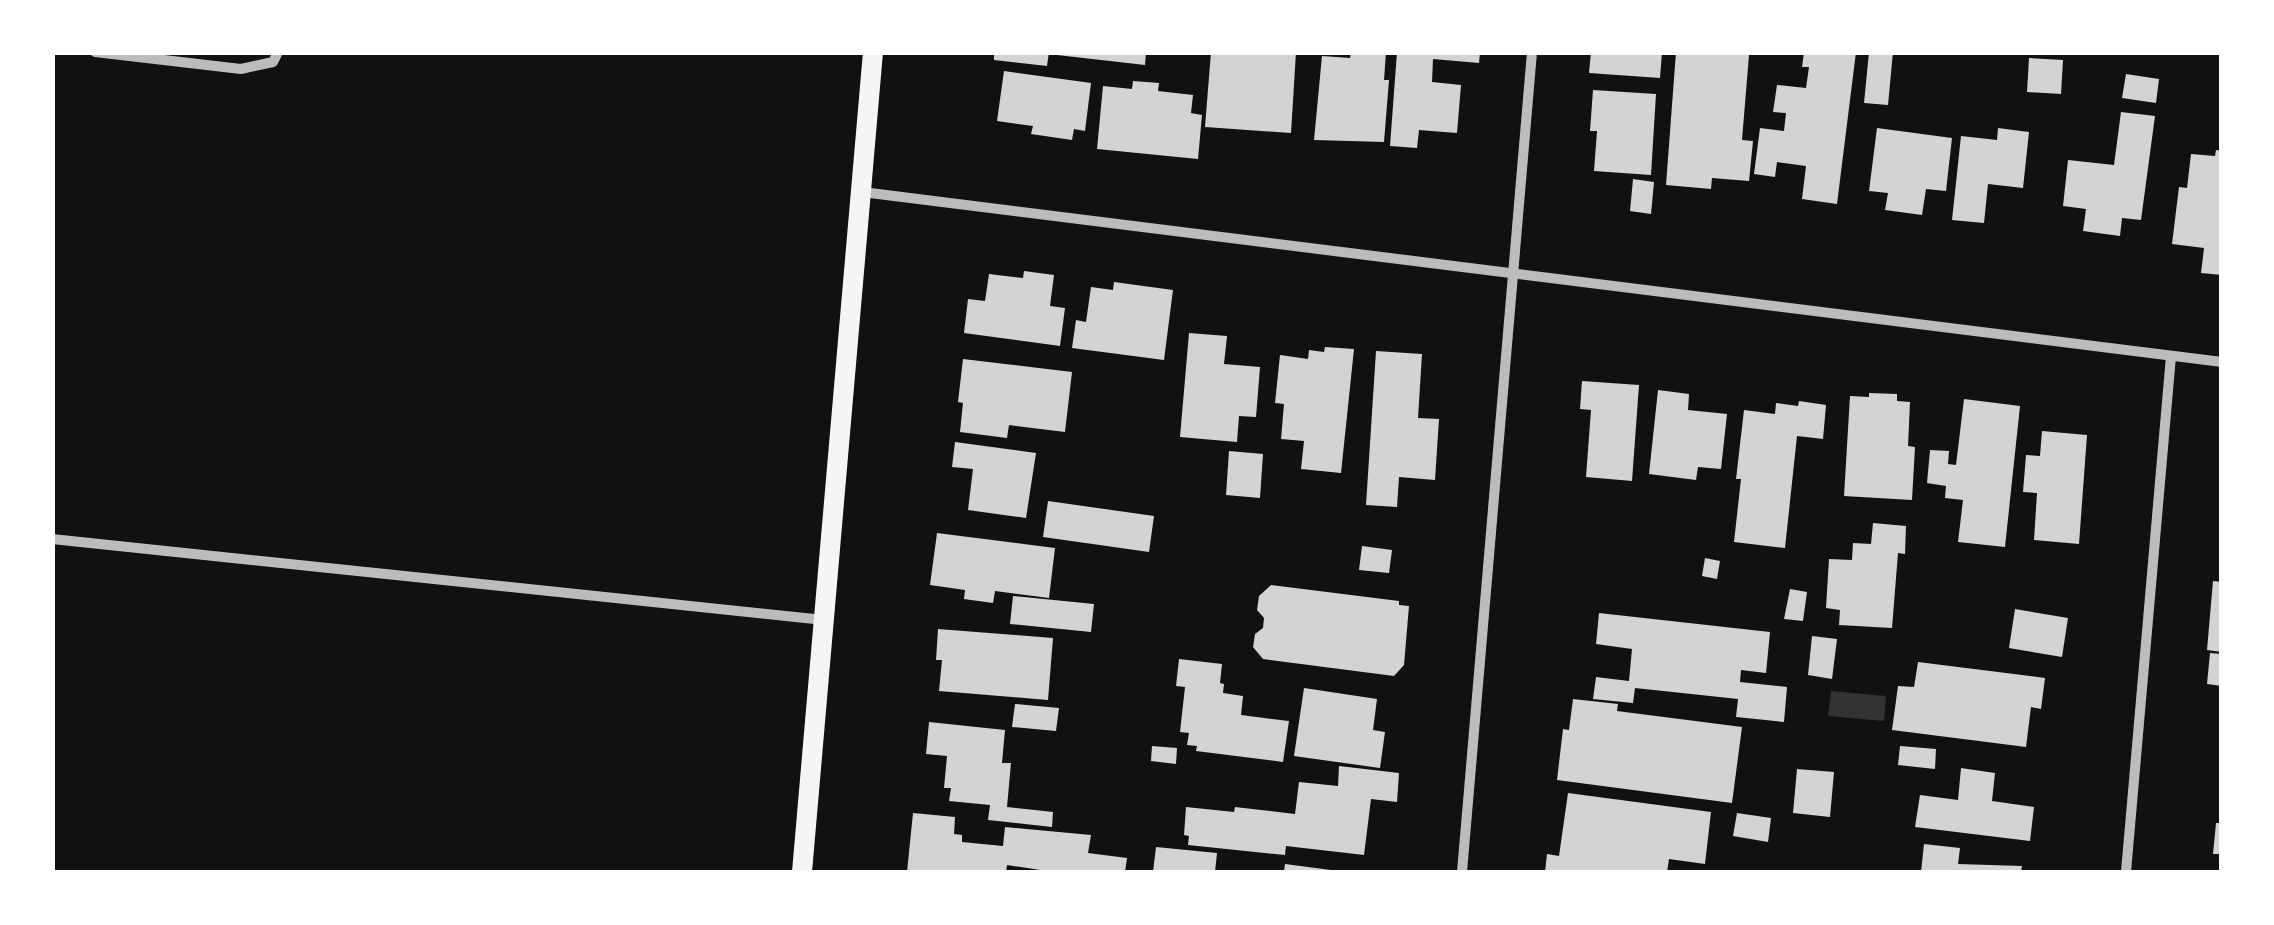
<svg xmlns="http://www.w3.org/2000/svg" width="2274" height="925" font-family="Rubik,sans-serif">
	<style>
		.water { fill: #333 }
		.building { fill: #d3d3d3 }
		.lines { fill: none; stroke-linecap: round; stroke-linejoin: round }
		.minor { stroke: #bcbcbc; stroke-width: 10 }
		.secondary { stroke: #f5f5f5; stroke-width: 20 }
	</style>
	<rect width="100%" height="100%" fill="#111"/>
	<polygon class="water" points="1831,691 1886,696 1884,721 1828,716"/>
	<g class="building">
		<polygon points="994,52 1049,52 1047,66 994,60"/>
		<polygon points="1057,52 1146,52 1145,65 1057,55"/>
		<polygon points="1211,52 1296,52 1291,133 1205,127"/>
		<polygon points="1351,52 1386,52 1384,80 1389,80 1384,142 1314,140 1322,56 1350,58"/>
		<polygon points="1397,52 1480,52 1479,63 1433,59 1432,82 1461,85 1457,133 1419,130 1417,148 1390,146"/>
		<polygon points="1591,52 1662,52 1660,78 1589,73"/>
		<polygon points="1676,52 1749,55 1742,140 1753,141 1749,181 1712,178 1711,189 1666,185"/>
		<polygon points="1804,52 1856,52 1837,204 1802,199 1806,166 1777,162 1775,177 1754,174 1760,128 1784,131 1786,113 1773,112 1777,85 1806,88 1809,67 1802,67"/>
		<polygon points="1869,52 1893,52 1888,105 1864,103"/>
		<polygon points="2029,58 2063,60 2061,94 2027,92"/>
		<polygon points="1004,71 1091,83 1085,131 1074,129 1072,140 1031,134 1033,126 997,121"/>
		<polygon points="2126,74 2159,79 2156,103 2122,98"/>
		<polygon points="1133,81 1159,83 1158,91 1193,95 1191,113 1202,115 1198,159 1097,149 1103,86 1132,89"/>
		<polygon points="1593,90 1656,94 1651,175 1594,171 1597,131 1590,131"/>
		<polygon points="2121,112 2155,116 2141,220 2122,218 2120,236 2083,231 2086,209 2063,206 2068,160 2114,165"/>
		<polygon points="1877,128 1952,138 1946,191 1926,189 1922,215 1885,210 1888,193 1869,191"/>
		<polygon points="1998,128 2029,132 2023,188 1988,184 1984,223 1952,220 1961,136 1997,140"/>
		<polygon points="2216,150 2222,151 2222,275 2201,273 2204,248 2172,244 2179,187 2187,188 2191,154 2215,156"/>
		<polygon points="1633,179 1654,182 1651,214 1630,211"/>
		<polygon points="1024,271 1054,275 1050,306 1065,308 1060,346 964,333 968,299 985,301 989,274 1023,278"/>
		<polygon points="1114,282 1173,290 1164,360 1072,348 1076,320 1086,322 1091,287 1113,290"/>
		<polygon points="1189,333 1227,336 1224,364 1260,367 1256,417 1239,416 1237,442 1180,437"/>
		<polygon points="1325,347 1354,349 1341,473 1301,469 1304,441 1281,439 1284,404 1275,403 1280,355 1308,359 1309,350 1324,352"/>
		<polygon points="1376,351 1422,354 1418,418 1439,419 1435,480 1399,477 1397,507 1366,505"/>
		<polygon points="963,359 1072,372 1065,432 1009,425 1007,438 960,432 963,403 958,402"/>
		<polygon points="1582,381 1639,385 1632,481 1586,477 1591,410 1580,409"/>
		<polygon points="1658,390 1689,394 1688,410 1727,414 1721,469 1698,467 1696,480 1649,474"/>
		<polygon points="1869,393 1897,394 1897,401 1910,402 1908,446 1915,447 1912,500 1844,496 1850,396 1869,397"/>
		<polygon points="1964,399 2020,406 2005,547 1958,542 1963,500 1945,498 1946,486 1927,483 1930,450 1949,451 1948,464 1956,465"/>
		<polygon points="1799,401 1826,405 1823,439 1797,436 1785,548 1734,542 1741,479 1736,479 1744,410 1775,414 1776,403 1798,406"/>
		<polygon points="2042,431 2087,435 2079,544 2034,540 2037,493 2023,492 2026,455 2040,456"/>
		<polygon points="955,442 1036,453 1026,518 968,510 973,469 952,467"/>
		<polygon points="1229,451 1263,454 1260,498 1226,495"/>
		<polygon points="1048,501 1154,516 1149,552 1043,537"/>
		<polygon points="1873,523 1906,526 1905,554 1898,553 1892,628 1839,625 1840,610 1826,608 1829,559 1852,560 1853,543 1871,544"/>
		<polygon points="937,533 1055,548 1049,598 995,591 993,603 964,599 965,590 930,585"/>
		<polygon points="1362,546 1392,550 1389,573 1359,570"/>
		<polygon points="1705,558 1720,561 1717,579 1702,576"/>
		<polygon points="2213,581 2222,582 2222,652 2207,650"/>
		<polygon points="1271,585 1399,601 1399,605 1409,606 1404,665 1394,676 1263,659 1253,647 1255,634 1263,628 1264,618 1257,610 1259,596"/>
		<polygon points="1790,589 1807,592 1803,621 1784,619"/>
		<polygon points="1013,596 1094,604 1091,632 1010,624"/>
		<polygon points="2015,609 2068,618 2062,657 2009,648"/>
		<polygon points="1599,613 1770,632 1766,673 1741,670 1740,682 1787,687 1784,722 1736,717 1738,699 1635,688 1633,703 1593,699 1596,677 1629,681 1632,649 1596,644"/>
		<polygon points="938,629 1053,638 1048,700 939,691 942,660 936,660"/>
		<polygon points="1812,636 1837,639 1832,679 1808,675"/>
		<polygon points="2210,653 2222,654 2222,686 2207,684"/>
		<polygon points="1179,659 1222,664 1220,683 1224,684 1223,693 1243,696 1241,715 1289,721 1283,762 1196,751 1197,746 1187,745 1189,733 1180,732 1185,687 1176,686"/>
		<polygon points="1918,662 2045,678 2041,709 2031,707 2026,747 1892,730 1898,686 1914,687"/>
		<polygon points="1304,688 1377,699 1373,730 1385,732 1380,768 1294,756"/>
		<polygon points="1573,699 1618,704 1617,711 1742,727 1732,803 1557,780 1563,729 1569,730"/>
		<polygon points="1015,704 1059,708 1056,731 1012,727"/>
		<polygon points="929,722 1005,730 1002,763 1011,763 1007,807 1053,812 1052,827 988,820 990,805 949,801 951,788 944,788 947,756 926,754"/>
		<polygon points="1152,746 1177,748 1176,764 1151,761"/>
		<polygon points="1900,746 1936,749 1935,769 1898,765"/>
		<polygon points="1339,766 1399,773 1397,802 1371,799 1364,855 1286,846 1285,855 1188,845 1189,836 1184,835 1186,807 1234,812 1235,807 1295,814 1299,782 1338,786"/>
		<polygon points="1961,768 1995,773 1992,801 2034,807 2030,841 1915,827 1920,795 1958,800"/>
		<polygon points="1797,769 1834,772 1830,817 1793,813"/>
		<polygon points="1568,793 1711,812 1705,864 1669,859 1667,872 1616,870 1615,872 1545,872 1547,854 1559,856"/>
		<polygon points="913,813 955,817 954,834 962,835 962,842 1003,846 1005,827 1091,835 1088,853 1127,858 1125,872 1053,872 1007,865 1006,872 907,872"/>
		<polygon points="1737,813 1771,818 1768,842 1733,836"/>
		<polygon points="2216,823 2222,823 2222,854 2213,854"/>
		<polygon points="1924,844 1960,848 1958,864 2022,866 2021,872 1921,872"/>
		<polygon points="1156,847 1217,853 1215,872 1153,872"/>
		<polygon points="1285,864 1331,870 1331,872 1284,872"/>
	</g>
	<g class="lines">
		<g class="minor">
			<polyline points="95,52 241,69 273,62 278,52"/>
			<polyline points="862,192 2222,362"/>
			<polyline points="52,539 824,620"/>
			<polyline points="1462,872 1532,52"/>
			<polyline points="2126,872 2171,356"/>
		</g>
		<polyline class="secondary" points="802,872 873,52"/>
	</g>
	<rect width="2274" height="925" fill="none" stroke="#ffffff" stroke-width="110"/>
</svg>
